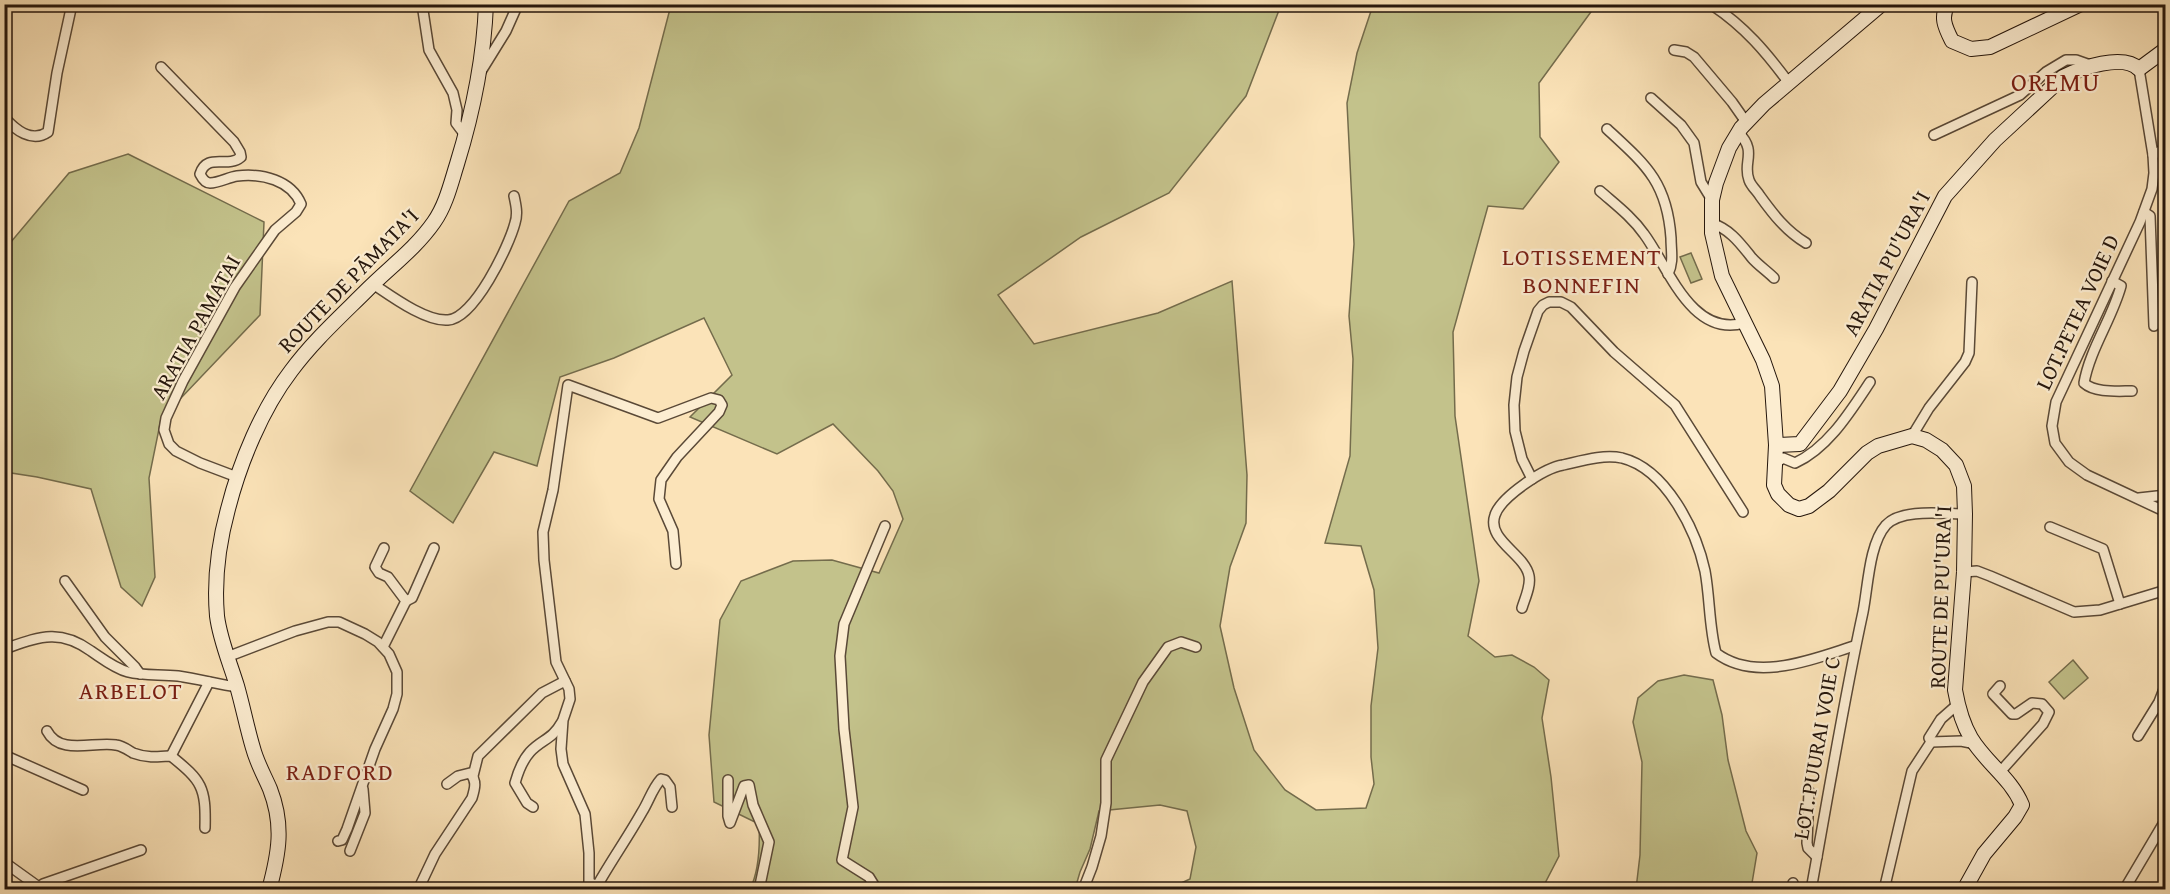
<svg xmlns="http://www.w3.org/2000/svg" width="2170" height="894" font-family="'Gentium Book Plus',serif">
	<style>
		.green { fill: #c3c28b; stroke: #746c4c; stroke-width: 1.5 }
		.lines { fill: none; stroke-linecap: round; stroke-linejoin: round }
		.street-casing { stroke: #5a4937; stroke-width: 12 }
		.secondary-casing { stroke: #25160c; stroke-width: 16 }
		.street { stroke: #fcedd1; stroke-width: 9 }
		.secondary { stroke: #fcedd1; stroke-width: 14 }
		.labels { text-anchor: middle; stroke-width: 4.5; stroke-linejoin: round; paint-order: stroke }
		.street-label { font-size: 22px; fill: #25160c; stroke: #fcedd1 }
		.neighbourhood-label { font-size: 24px; letter-spacing: 1.5px; fill: #7a1f14; stroke: #fcedd1 }
		.quarter-label { font-size: 26px; letter-spacing: 1.5px; fill: #7a1f14; stroke: #fcedd1 }
	</style>
	<rect width="100%" height="100%" fill="#fbe3b8"/>
	<filter id="stains"><feTurbulence type="fractalNoise" baseFrequency=".00333" numOctaves="4"/><feColorMatrix values="0 0 0 0 .2 0 0 0 0 .09 0 0 0 0 .02 0 0 0 .5 -.17"/></filter>
	<radialGradient id="worn" r=".72"><stop offset=".6" stop-color="#630" stop-opacity="0"/><stop offset="1" stop-color="#630" stop-opacity=".3"/></radialGradient>
	<g class="green">
		<path d="M671,5h610l-35,91 -77,97 -88,44 -83,58 36,49 124,-31 74,-32 15,194 -1,48 -16,44 -10,59 14,62 20,62 31,40 31,20 50,-2 8,-24 -3,-27v-51l7,-58 -4,-58 -13,-44 -36,-3 25,-87 3,-97 -4,-43 5,-72 -7,-141 10,-50 16,-48h223l-57,78 1,54 19,25 -36,47 -35,-3 -35,126 2,84 24,165 -11,55 27,21 17,-2 22,12 15,13 -7,38 9,59 8,79 -17,33h-374l22,-10 6,-32 -9,-36 -27,-6 -61,6 -9,38 -10,23 -5,17h-325c9,-18 10,-44 9,-65l-45,-22 -5,-67 11,-115 21,-39 52,-20 39,-1 47,13 24,-54 -10,-28 -15,-20 -45,-47 -56,30 -87,-37 42,-42 -28,-57 -90,40 -54,19 -23,89 -43,-14 -41,71 -43,-32 159,-290 51,-28 19,-45z"/>
		<polygon points="128,154 264,222 260,315 161,419 149,478 155,577 142,606 121,587 91,489 37,477 5,472 5,249 69,173"/>
		<polygon points="1691,253 1702,279 1691,283 1680,257"/>
		<polygon points="2073,660 2088,678 2064,699 2049,682"/>
		<polygon points="1684,675 1713,680 1722,715 1728,760 1746,831 1757,853 1751,889 1636,889 1640,855 1642,762 1633,722 1638,698 1658,681"/>
	</g>
	<g class="lines">
		<g class="street-casing">
			<g id="street">
				<polyline points="422,4 429,50 453,93 457,110 456,123 465,135"/>
				<path d="M1712,5c33,22 54,47 77,78"/>
				<polyline points="1674,50 1686,52 1694,57 1732,102 1746,122"/>
				<path d="M161,67l73,75 6,10 1,5c-14,12 -34,-5 -41,17 2,4 5,9 10,9 9,0 19,-6 27,-7 25,-3 54,4 64,28l-5,8 -21,18 -40,57 -52,94 -17,37 -2,12 5,14 7,7 24,12 37,14"/>
				<polyline points="2139,69 2153,155 2154,173 2152,189 2140,222 2056,402 2052,426 2055,443 2069,462 2087,475 2166,512"/>
				<polyline points="480,73 506,31 518,4"/>
				<polyline points="1651,98 1681,125 1694,143 1701,182 1712,200"/>
				<path d="M4,117c11,13 28,26 44,15l9,-59 15,-69"/>
				<path d="M1607,129c39,36 60,53 64,109 0,13 3,24 -3,36"/>
				<path d="M1738,132c20,20 4,30 11,48 2,6 8,11 11,16 13,18 26,35 46,47"/>
				<polyline points="1934,135 2020,95 2046,72 2066,60 2076,60 2093,66"/>
				<polyline points="2153,155 2166,148"/>
				<path d="M1600,191c16,14 32,26 44,43 24,32 47,104 100,89"/>
				<polyline points="2144,212 2150,216 2154,326"/>
				<path d="M1711,223c19,6 29,20 41,35 6,7 15,13 22,20"/>
				<path d="M2112,281l9,5c-9,33 -31,63 -37,97 11,10 33,8 48,8"/>
				<path d="M373,284c18,12 53,38 75,36 26,-1 61,-74 67,-97 3,-9 1,-18 -1,-27"/>
				<polyline points="1912,436 1929,408 1965,362 1969,353 1972,282"/>
				<path d="M1776,463l7,-5 12,5c33,-15 55,-51 75,-81"/>
				<polyline points="1532,479 1522,459 1515,431 1514,405 1517,377 1524,351 1538,311 1543,305 1549,302 1561,302 1571,307 1614,352 1675,405 1743,512"/>
				<polyline points="2139,498 2166,495"/>
				<polyline points="2050,527 2103,549 2120,604"/>
				<polyline points="1964,572 1977,571 1990,576 2074,612 2100,610 2166,590"/>
				<polyline points="65,581 105,637 135,667 140,674"/>
				<polyline points="406,601 412,598 434,548"/>
				<path d="M1522,608c3,-10 9,-22 7,-32 -4,-22 -43,-36 -34,-61 6,-18 49,-47 68,-50 18,-4 40,-11 59,-7 44,11 74,72 83,113 5,27 4,56 11,82 40,30 97,6 138,-7"/>
				<polyline points="383,647 406,601 388,577 379,573 375,567 384,548"/>
				<path d="M4,649c35,-12 55,-21 87,2 12,8 23,17 37,21 16,4 33,2 50,4 20,3 40,8 59,11"/>
				<polyline points="227,657 295,631 328,622 339,622 365,634 378,642 389,654 397,672 397,694 393,709 375,749 347,829 342,840 338,841"/>
				<path d="M47,731c13,25 47,10 69,14 7,1 12,5 17,8 13,5 24,4 38,3 31,25 35,31 34,72"/>
				<polyline points="2138,736 2159,702 2166,684"/>
				<polyline points="1931,742 1961,741 1976,744"/>
				<polyline points="4,755 83,790"/>
				<polyline points="171,756 209,682"/>
				<polyline points="2000,772 2043,724 2049,712 2042,704 2032,703 2016,714 2012,714 1993,694 2000,686"/>
				<polyline points="473,776 478,756 542,693 565,681"/>
				<polyline points="728,780 728,816 730,823 744,786 749,785 753,805 769,842 759,890"/>
				<polyline points="1809,791 1807,843 1808,848 1817,857"/>
				<path d="M533,807l-6,-4 -12,-20c3,-11 7,-22 15,-31 12,-13 22,-12 32,-30"/>
				<path d="M672,807l-2,-20 -5,-7 -4,-1c-9,10 -12,22 -19,33 -14,25 -31,49 -45,74l-8,-4v-29l-4,-39 -22,-50 -2,-15 2,-29 7,-21 -1,-10 -13,-27 -12,-102 -1,-28 10,-42 15,-105 90,33 53,-20 8,2 3,5 -3,7 -42,45 -16,23 -2,19 14,32 3,33"/>
				<polyline points="350,851 365,813 363,789"/>
				<polyline points="4,862 43,890"/>
				<polyline points="1885,886 1903,890"/>
				<polyline points="41,887 43,884 141,850"/>
				<path d="M418,890l17,-36 37,-56c3,-10 5,-17 -2,-25l-12,3 -11,8"/>
				<polyline points="877,890 869,877 842,860 853,807 844,729 840,656 844,624 885,526"/>
				<polyline points="1083,890 1092,867 1101,836 1106,803 1106,760 1143,682 1168,647 1181,642 1196,647"/>
				<polyline points="1792,890 1793,883"/>
				<path d="M1811,890c17,-93 32,-186 52,-278 5,-25 6,-68 23,-87 16,-17 58,-11 79,-11"/>
				<polyline points="1884,890 1912,771 1931,742 1929,738 1941,719 1958,704"/>
				<polyline points="2124,890 2166,819"/>
			</g>
		</g>
		<g class="secondary-casing">
			<g id="secondary">
				<path d="M1882,4l-118,100 -23,24 -12,20 -13,35 -4,17v33l10,43 41,84 9,26 4,59 -2,40 4,9 11,11 10,4 10,-3 20,-15 38,-38 11,-7 34,-10 14,4 16,10 14,15 8,21 1,28 -1,58 -9,118c3,17 7,33 16,48 15,25 40,40 51,67l-7,12 -31,37 -20,36"/>
				<path d="M1949,4c-10,12 -3,25 3,37l19,8 19,-2 91,-43"/>
				<path d="M1776,445l24,-1 40,-53 36,-62 69,-133 50,-56 68,-63c18,-9 60,-24 76,-8l27,-20"/>
				<path d="M269,890c10,-37 15,-65 1,-101 -6,-14 -13,-26 -17,-41 -6,-20 -10,-41 -16,-62 -7,-23 -17,-46 -20,-70 -3,-35 2,-74 11,-107 12,-47 34,-100 63,-138 22,-30 51,-56 77,-82 22,-22 48,-41 66,-67 12,-17 17,-39 23,-58 16,-52 27,-106 29,-160"/>
			</g>
		</g>
		<use href="#street" class="street"/>
		<use href="#secondary" class="secondary"/>
	</g>
	<g class="labels">
		<g class="street-label">
			<text transform="translate(1886 263) rotate(-62)" y="8">ARATIA PU'URA'I</text>
			<text transform="translate(348 280) rotate(-46)" y="8">ROUTE DE PĀMATA'I</text>
			<text transform="translate(2077 312) rotate(-65)" y="8">LOT.PETEA VOIE D</text>
			<text transform="translate(195 327) rotate(-61)" y="8">ARATIA PAMATAI</text>
			<text transform="translate(1940 597) rotate(-88)" y="8">ROUTE DE PU'URA'I</text>
			<text transform="translate(1816 748) rotate(-80)" y="8">LOT. PUURAI VOIE C</text>
		</g>
		<g class="neighbourhood-label">
			<text x="1582" y="265">LOTISSEMENT<tspan x="1582" dy="28">BONNEFIN</tspan></text>
			<text x="131" y="699">ARBELOT</text>
			<text x="340" y="780">RADFORD</text>
		</g>
		<g class="quarter-label">
			<text x="2056" y="91">OREMU</text>
		</g>
	</g>
	<rect width="2170" height="894" fill="none" stroke="#fbe3b8" stroke-width="24"/>
	<rect x="6" y="6" width="2158" height="882" fill="none" stroke="#25160c" stroke-width="3"/>
	<rect x="12" y="12" width="2146" height="870" fill="none" stroke="#25160c" stroke-width="1.5"/>
	<rect width="100%" height="100%" filter="url(#stains)"/>
	<rect width="100%" height="100%" fill="url(#worn)"/>
</svg>
